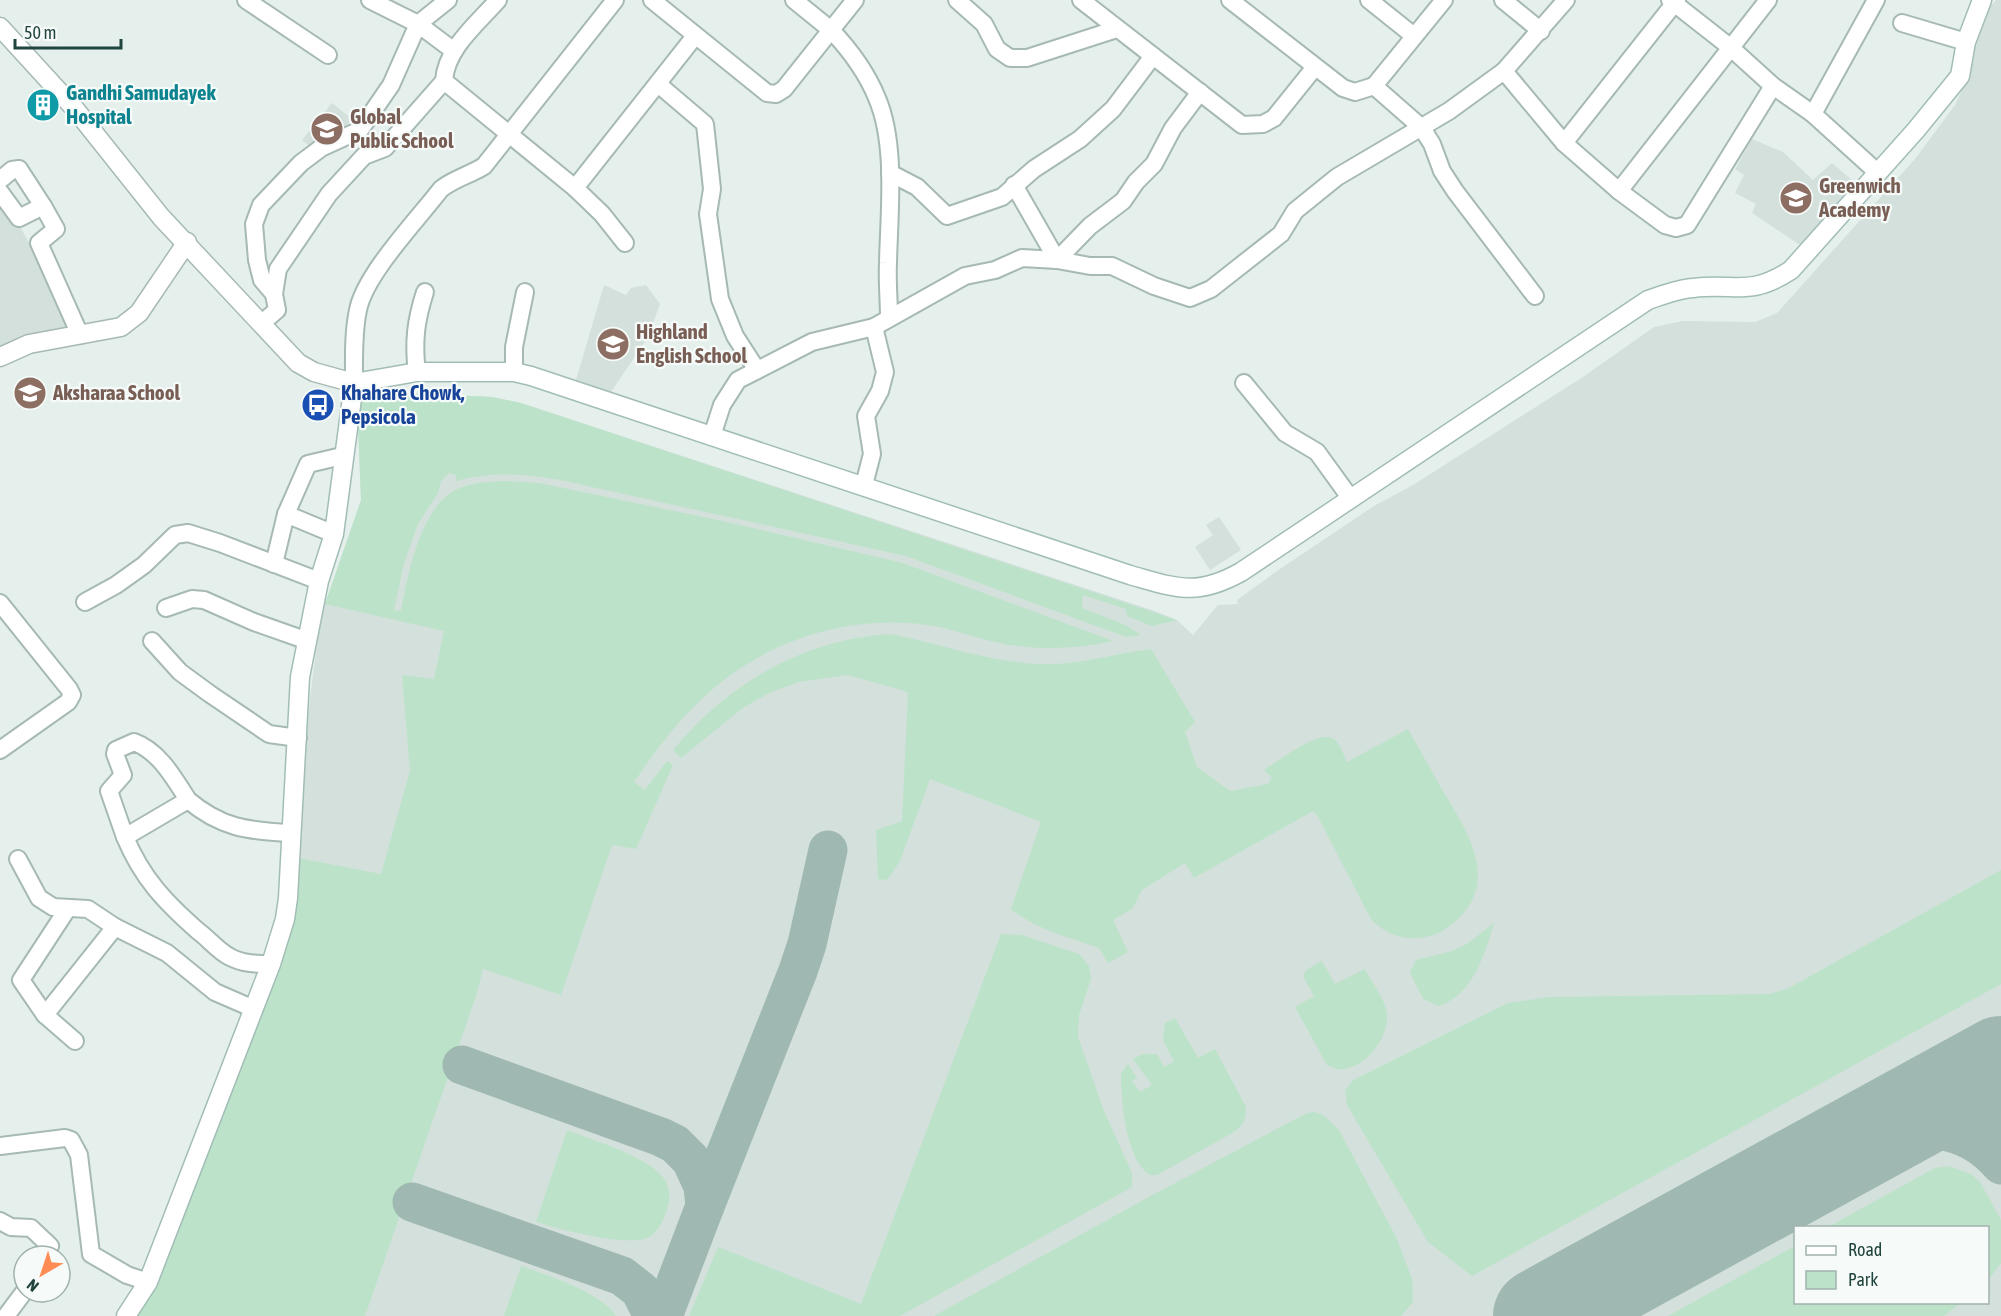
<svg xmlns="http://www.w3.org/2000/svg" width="2001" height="1316" font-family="'Asap Condensed',sans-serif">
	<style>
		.built { fill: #d3e0db; fill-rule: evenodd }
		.green { fill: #bce3ca }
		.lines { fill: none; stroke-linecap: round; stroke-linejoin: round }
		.taxiway { stroke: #a0b8b2; stroke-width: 39 }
		.runway { stroke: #a0b8b2; stroke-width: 96 }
		.minor-casing { stroke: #a6b9b4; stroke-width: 20 }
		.tertiary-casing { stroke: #a6b9b4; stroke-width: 21 }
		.secondary-casing { stroke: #a2bdb6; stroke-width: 21 }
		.minor { stroke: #fff; stroke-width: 16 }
		.tertiary { stroke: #fff; stroke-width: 18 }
		.secondary { stroke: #fff; stroke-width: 18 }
		.labels { text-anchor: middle; stroke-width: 4.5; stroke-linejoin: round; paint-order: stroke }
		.culture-label { font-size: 21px; font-weight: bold; fill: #0d838f; stroke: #f6fbf9; text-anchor: start }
		.education-label { font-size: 21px; font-weight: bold; fill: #785e54; stroke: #f6fbf9; text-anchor: start }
		.transit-label { font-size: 21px; font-weight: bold; fill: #164399; stroke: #f6fbf9; text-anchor: start }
	</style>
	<rect width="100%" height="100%" fill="#e5f0ec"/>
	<g class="built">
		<path d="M1996,0h5v1316h-1865l27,-47 81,-209 15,-43 39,-159 11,-151 9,-72 7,-31 36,-104 -3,-75 5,-34 129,6 29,6 634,208 22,9 16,15 25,-30 20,-1 -1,-4 40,-29 97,-65 39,-21 170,-108 71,-50 29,-6 72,1 22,-9 138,-154 40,-54 11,-24 20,-69zM1796,1228h192v74h-192z"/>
		<polygon points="332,103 352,119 322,156 302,140"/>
		<polygon points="1752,139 1783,152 1813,180 1832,163 1858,185 1803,247 1752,213 1756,204 1735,193 1744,175 1735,169"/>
		<polygon points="0,200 14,216 61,300 70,328 0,349"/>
		<polygon points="604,285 626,295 631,288 646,285 660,304 648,337 611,392 576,380"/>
		<polygon points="1219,517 1241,550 1210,570 1195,547 1213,535 1206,525"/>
	</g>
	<g class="green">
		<path d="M363,391l129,6 29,6 656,217 -25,6 -25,-10 -1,-7 -43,-14 -1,13 43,17 16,10 -15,2 -220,-81 -341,-75c-38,-7 -71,-10 -109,0v-6l-7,-2 -8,8 -3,12 -20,31 -14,39 -10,47 7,1c7,-37 20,-110 61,-124 25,-8 51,-6 77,-4l188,39 176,41 210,78c-42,9 -84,10 -126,-1 -18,-4 -35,-11 -53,-14 -84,-14 -174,15 -234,75 -26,24 -46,52 -66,81l11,8 22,-29 6,4 -37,84 -24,-4 -51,150 -78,-26 -7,27 -111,320h-229l27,-47 81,-209 15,-43 39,-159 83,16 29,-103 -8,-96 32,4 10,-48 -119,-27 36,-104 -3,-75z"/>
		<path d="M890,634c49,9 98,28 148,30 39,2 75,-10 113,-15l44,73 -10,10 12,35 33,24 38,-7 4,-6 -8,-8c14,-8 59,-45 72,-29 5,5 8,15 11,21l61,-33c12,21 24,43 36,64 23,38 54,85 16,124 -9,8 -19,17 -31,19 -22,6 -42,0 -58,-17l-54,-104 -4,-4 -119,67 -9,-15 -43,27 -10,19 -19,11 15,32 -20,11 -9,-15c-31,-11 -62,-18 -88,-39l30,-87 -111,-43 -30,82 -13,19 -9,-1 -2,-49 26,-9 6,-128 -6,-3 -55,-15 -48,7 -28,10 -27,15 -63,51 -8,-8c56,-67 129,-110 217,-116z"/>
		<polygon points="2001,870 2001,984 1472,1276 1428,1242 1347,1105 1345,1091 1353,1080 1508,1003 1550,997 1770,994 1787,989"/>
		<path d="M1494,923c-9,30 -21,73 -56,83l-15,-7 -13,-26 6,-13 36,-9 15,-7z"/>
		<polygon points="1001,934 1022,935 1079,954 1089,966 1091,979 1079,1015 1078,1037 1104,1111 1132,1173 1132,1187 900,1316 689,1316 718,1247 861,1304"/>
		<path d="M1322,961l13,23 30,-15c7,14 21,31 22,46 2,28 -33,67 -60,50l-32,-58 19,-11 -11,-20 3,-6z"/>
		<path d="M1175,1018l23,40 17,-9 31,58c0,11 -2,18 -12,25l-77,43h-7c-24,-14 -29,-75 -29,-101l7,-10 9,14 -5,3 8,11 12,-7 -19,-26 10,-5h14l7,13 10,-5 -11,-22 2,-17z"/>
		<polygon points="1314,1112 1323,1115 1339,1130 1396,1237 1412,1279 1413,1302 1401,1316 934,1316 1147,1198 1305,1114"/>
		<path d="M567,1130c27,11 71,23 92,43 10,9 12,21 9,33 -3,12 -9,25 -19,31 -19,11 -91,-8 -113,-15z"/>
		<polygon points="1948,1166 1971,1174 1980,1182 2001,1220 2001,1263 1988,1280 1988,1228 1828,1227 1935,1168"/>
		<polygon points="1795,1246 1796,1302 1961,1303 1944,1316 1668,1316"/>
		<path d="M521,1266c25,8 82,28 95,50h-112z"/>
	</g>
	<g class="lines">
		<g class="taxiway">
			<polyline points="462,1065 661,1137 675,1144 691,1160 703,1186 705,1206 663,1316"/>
			<polyline points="2001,1110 1999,1121 2001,1153"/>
			<path d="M1884,1128c47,0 84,-2 117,37"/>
			<polyline points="412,1202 622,1276 640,1290 653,1316"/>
			<polyline points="705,1206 798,971 807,944 828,850"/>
		</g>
		<polyline class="runway" points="1541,1316 2001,1064"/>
		<g class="minor-casing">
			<g id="minor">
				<polyline points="246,0 328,55"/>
				<polyline points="370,0 418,24 454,51"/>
				<path d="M498,0c-20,23 -52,48 -54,81l131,107 120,-152"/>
				<polyline points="652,0 767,93 776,94 784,89 831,30 794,0"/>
				<path d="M855,0l-24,30c19,20 35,41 46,68 20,47 12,115 11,165 -1,18 1,37 1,55"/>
				<polyline points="957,0 984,24 997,49 1010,58 1027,58 1117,29"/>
				<polyline points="1081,0 1242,125 1263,124 1274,118 1315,67"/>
				<polyline points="1230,0 1343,88 1355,92 1374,86 1422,128 1432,144 1442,171 1455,191 1535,296"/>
				<polyline points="1369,0 1414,36"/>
				<polyline points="1503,0 1541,31"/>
				<polyline points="1670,0 1730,47 1773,86 1813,114 1877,172"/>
				<polyline points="1902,23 1966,42"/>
				<polyline points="1504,71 1564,143 1619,191 1665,225 1676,228 1687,225 1773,86"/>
				<polyline points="658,84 705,124 712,189 708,214 720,299 735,336 757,370"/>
				<polyline points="1374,86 1444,0"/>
				<polyline points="1813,114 1876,0"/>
				<polyline points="1564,143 1677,0"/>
				<polyline points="890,173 917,187 947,216 1002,197 1034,169 1080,139 1113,109 1153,56"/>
				<polyline points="0,180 12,170 19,169 43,206 19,218 0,192"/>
				<polyline points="1014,185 1057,260 1090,226 1123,201 1136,182 1154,164 1173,128 1200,92"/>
				<polyline points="575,188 602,214 625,243"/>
				<polyline points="1619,191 1768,0"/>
				<polyline points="43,206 56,229 39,243 80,335"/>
				<polyline points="274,294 262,280 257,260 254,224 261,205 301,163 321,148 360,130 391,85 418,24 448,0"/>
				<polyline points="262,323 277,310 274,294 278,269 329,194 364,156 385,148 444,81"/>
				<path d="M417,372c-4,-30 -1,-52 8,-80"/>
				<polyline points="514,372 514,347 525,292"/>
				<path d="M354,383c0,-23 -1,-50 4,-73 7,-36 60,-91 83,-121 14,-11 29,-14 43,-23l131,-166"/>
				<polyline points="1244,383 1285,433 1317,452 1351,499"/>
				<polyline points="712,436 722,405 738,380 812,342 874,327 965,276 995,270 1022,258 1057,260 1090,266 1112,266 1154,286 1190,298 1211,289 1281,234 1295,211 1337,177 1449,111 1504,71 1566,0"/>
				<polyline points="864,485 872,454 866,416 880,391 885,372 874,327"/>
				<polyline points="334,534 286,514 308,464 342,456"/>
				<polyline points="274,564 286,514"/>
				<polyline points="85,602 116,585 144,565 175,535 188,533 220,543 319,581"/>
				<polyline points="0,603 69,689 72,695 68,702 0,750"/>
				<polyline points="166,608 192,599 204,600 254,622 305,640"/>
				<polyline points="152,641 180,672 210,694 269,734 298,738"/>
				<path d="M188,800c-14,-22 -29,-49 -54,-58l-18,8 -1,4 8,21 -14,16 16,46 63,-37c33,28 60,31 103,33"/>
				<path d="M125,837c17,41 40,65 73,94 11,8 20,20 32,26 13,7 28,7 41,7"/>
				<polyline points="18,859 39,898 53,907 88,909 115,927 167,953 215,992 254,1009"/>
				<polyline points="68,908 21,980 45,1015 75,1041"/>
				<polyline points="45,1015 115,927"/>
				<polyline points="0,1146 65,1138 71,1140 79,1155 91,1254 127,1275 148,1282"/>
				<polyline points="0,1221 11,1227 31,1228 50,1246 45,1256"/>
				<polyline points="6,1316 24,1292"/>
			</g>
		</g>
		<g class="tertiary-casing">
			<g id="tertiary">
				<polyline points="0,27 75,109 161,217 298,363 314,372 354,383"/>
				<polyline points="0,357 29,344 121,327 139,313 187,242"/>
			</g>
		</g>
		<g class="secondary-casing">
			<path id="secondary" d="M126,1316l22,-34 123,-318 14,-45 3,-21 12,-221 19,-96 15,-47 20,-151 63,-11h97l17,4 599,199c47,13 66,22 111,-3l407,-272c15,-5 30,-11 45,-12 43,-5 57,9 98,-18l125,-140 44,-54 6,-34 16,-42"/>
		</g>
		<use href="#minor" class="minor"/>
		<use href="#tertiary" class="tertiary"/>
		<use href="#secondary" class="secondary"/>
	</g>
	<defs>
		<g id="building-disc" transform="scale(1.725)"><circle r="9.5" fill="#0f9aa8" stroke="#f6fbf9"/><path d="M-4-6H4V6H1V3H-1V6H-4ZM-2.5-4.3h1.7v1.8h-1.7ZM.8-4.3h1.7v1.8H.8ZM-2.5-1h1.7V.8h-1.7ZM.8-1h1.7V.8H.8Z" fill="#fff"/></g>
		<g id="school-disc" transform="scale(1.725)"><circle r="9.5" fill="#8d6e63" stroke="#f6fbf9"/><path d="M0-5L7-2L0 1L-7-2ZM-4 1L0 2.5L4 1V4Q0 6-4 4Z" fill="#fff"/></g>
		<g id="university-disc" transform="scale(1.725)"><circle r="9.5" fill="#8d6e63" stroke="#f6fbf9"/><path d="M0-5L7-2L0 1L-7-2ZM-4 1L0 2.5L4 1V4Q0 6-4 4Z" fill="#fff"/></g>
		<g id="bus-disc" transform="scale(1.725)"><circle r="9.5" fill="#1a4fb4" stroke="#f6fbf9"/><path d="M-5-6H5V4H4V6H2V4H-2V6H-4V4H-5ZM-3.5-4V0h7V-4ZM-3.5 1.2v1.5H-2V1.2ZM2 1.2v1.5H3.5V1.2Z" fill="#fff"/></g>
	</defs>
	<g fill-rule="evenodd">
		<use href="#building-disc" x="43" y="105"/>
		<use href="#school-disc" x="327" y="129"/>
		<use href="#university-disc" x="1796" y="198"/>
		<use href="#school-disc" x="613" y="344"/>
		<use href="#school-disc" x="30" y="393"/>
		<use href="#bus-disc" x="318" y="405"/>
	</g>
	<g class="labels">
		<g class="culture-label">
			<text x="66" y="100">Gandhi Samudayek<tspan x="66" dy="24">Hospital</tspan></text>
		</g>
		<g class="education-label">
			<text x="350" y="124">Global<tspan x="350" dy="24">Public School</tspan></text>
			<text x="1819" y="193">Greenwich<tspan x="1819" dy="24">Academy</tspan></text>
			<text x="636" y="339">Highland<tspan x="636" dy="24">English School</tspan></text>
			<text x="53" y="400">Aksharaa School</text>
		</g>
		<g class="transit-label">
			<text x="341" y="400">Khahare Chowk,<tspan x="341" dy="24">Pepsicola</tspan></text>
		</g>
	</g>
	<rect x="1794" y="1226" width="195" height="78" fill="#f6fbf9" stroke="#a1b2ae" stroke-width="1.5"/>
	<rect x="1806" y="1246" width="30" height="9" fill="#ffffff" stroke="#a1b2ae" stroke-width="1.5"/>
	<text x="1848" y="1256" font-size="18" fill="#21443e">Road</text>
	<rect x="1806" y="1271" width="30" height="18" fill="#bce3ca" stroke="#a1b2ae" stroke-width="1.5"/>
	<text x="1848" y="1286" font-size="18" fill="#21443e">Park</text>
	<g transform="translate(42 1274) rotate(219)"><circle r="28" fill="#f6fbf9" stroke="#a1b2ae" stroke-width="1.5"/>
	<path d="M0-4.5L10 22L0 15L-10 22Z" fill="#ff8c54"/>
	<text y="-9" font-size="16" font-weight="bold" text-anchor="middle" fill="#21443e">N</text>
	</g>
	<path d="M15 39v9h106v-9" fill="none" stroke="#21443e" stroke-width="3"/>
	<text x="24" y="39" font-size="18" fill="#21443e" stroke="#f6fbf9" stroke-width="4.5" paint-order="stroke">50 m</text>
</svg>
